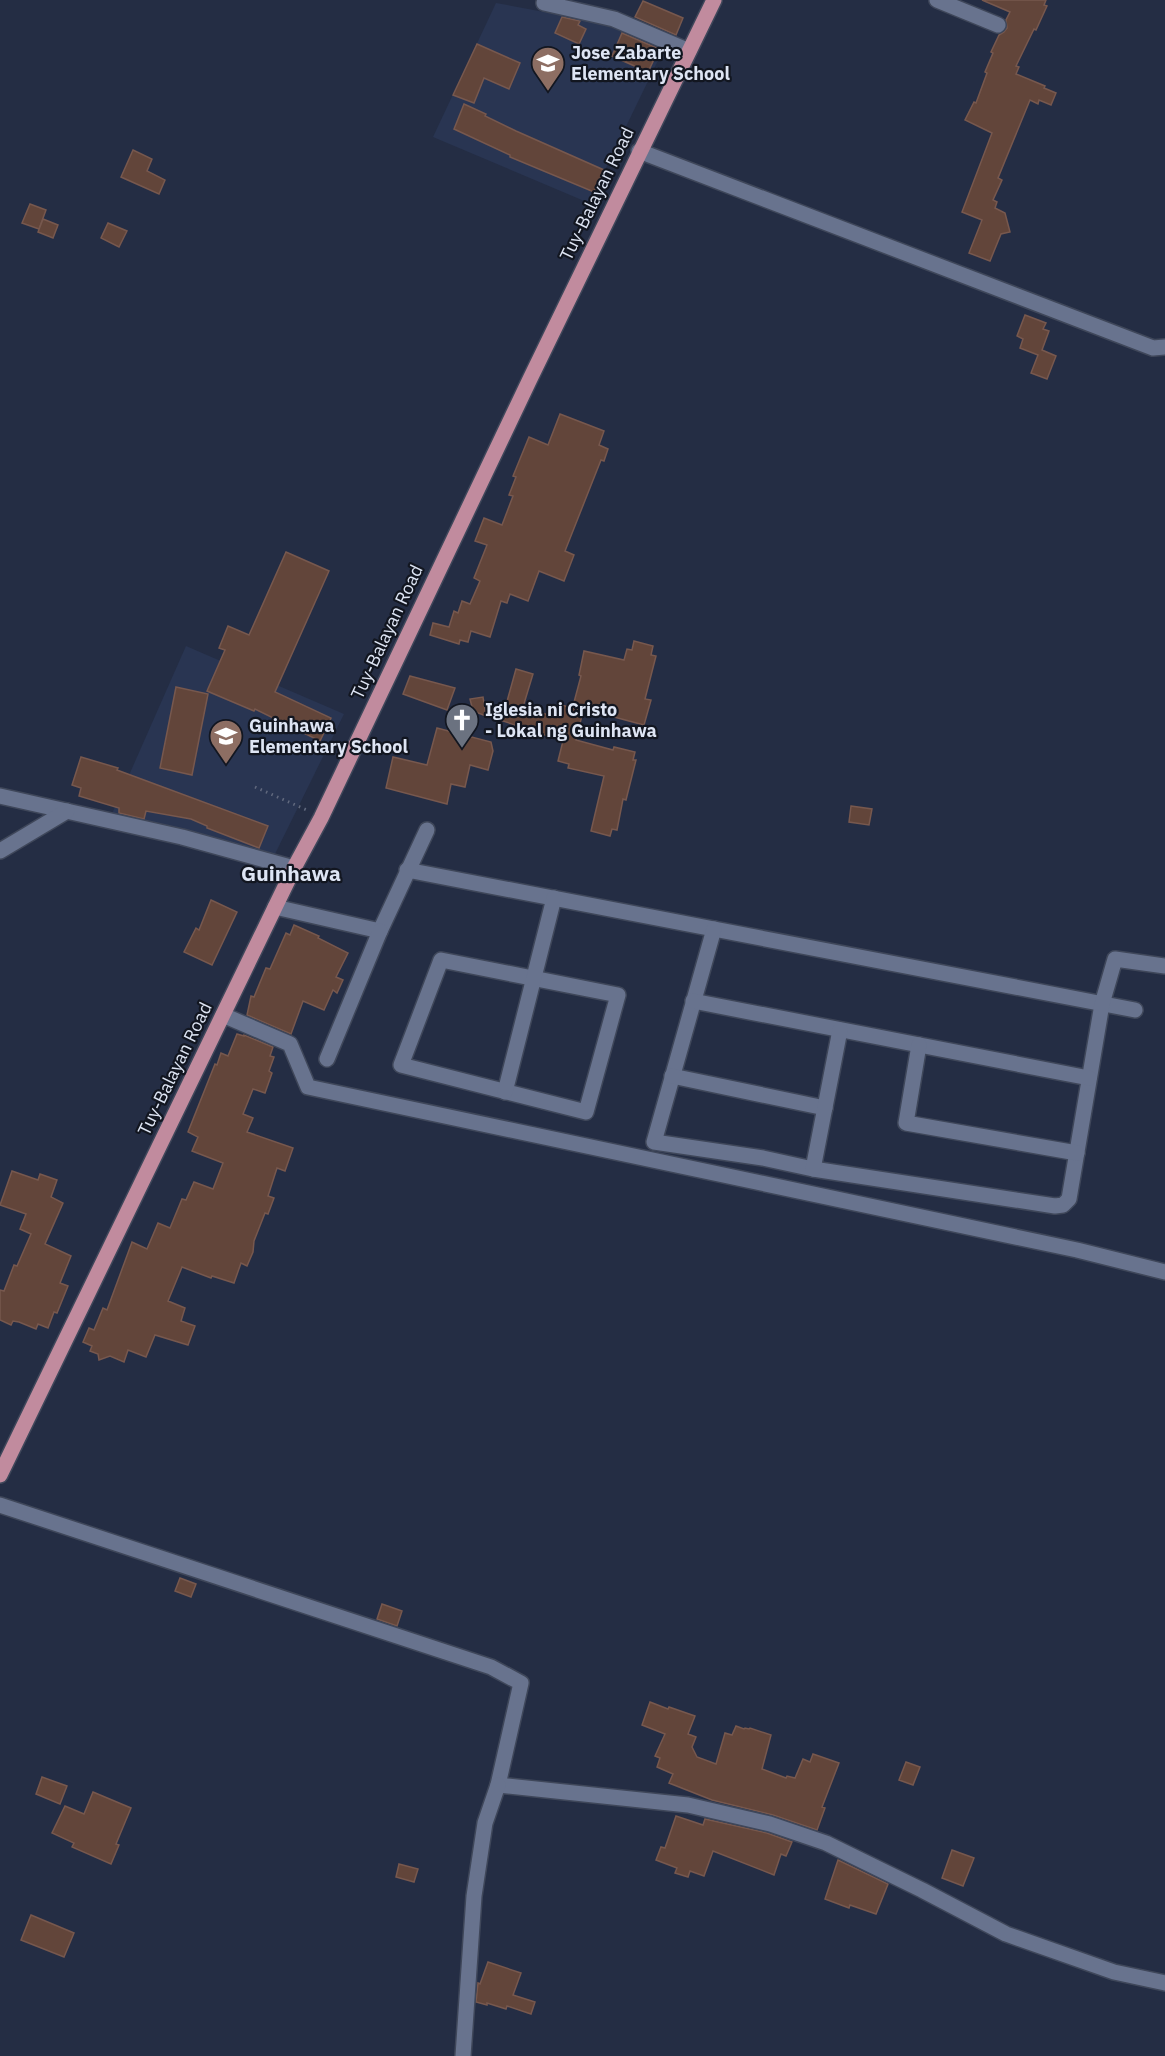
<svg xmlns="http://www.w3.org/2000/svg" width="1165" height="2056" font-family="'IBM Plex Sans',sans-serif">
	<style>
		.built { fill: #293552 }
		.building { fill: #62453a; stroke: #77584e; stroke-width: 1.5 }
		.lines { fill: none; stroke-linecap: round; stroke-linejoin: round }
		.street-casing { stroke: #3f475a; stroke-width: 18 }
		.primary-casing { stroke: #3f475a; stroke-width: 18 }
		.path { stroke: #61697e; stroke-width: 3; stroke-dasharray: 1.5 4.5; stroke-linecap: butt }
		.street { stroke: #68738e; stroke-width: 15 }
		.primary { stroke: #c18b9e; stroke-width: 15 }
		.labels { text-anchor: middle; stroke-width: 4.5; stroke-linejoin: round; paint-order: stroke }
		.poi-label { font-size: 18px; font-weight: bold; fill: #dee5f4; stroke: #121620; text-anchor: start }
		.street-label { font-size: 18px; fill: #dee5f4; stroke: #121620 }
		.quarter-label { font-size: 21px; font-weight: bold; fill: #dee5f4; stroke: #121620 }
	</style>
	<rect width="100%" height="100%" fill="#242d44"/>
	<g class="built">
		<polygon points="496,3 598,22 664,48 589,203 433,137"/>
		<polygon points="186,646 344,714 274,856 111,816"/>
	</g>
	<g class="building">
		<polygon points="982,0 1046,0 1044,5 1047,6 1036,30 1034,29 1016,66 1019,67 1016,74 1045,86 1044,88 1056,93 1051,105 1039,100 1038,104 1030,100 998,178 1002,180 993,200 997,202 995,208 1005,213 1010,232 1001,234 990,261 969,253 982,220 962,212 992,133 965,120 974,102 976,103 987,73 985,72 993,53 991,52 999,35 1004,32 1007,28 1006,20 1010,12"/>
		<polygon points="643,1 683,18 676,35 635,17"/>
		<polygon points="562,17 580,21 578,25 586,29 579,44 555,33"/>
		<polygon points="622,33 659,49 648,72 612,56"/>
		<polygon points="477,44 520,63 509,89 484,78 474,103 453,95"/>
		<polygon points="464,104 486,114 485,116 516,131 604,170 594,192 510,157 510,155 454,129"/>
		<polygon points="133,150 152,159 147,171 165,180 159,194 121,177"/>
		<polygon points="30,204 46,210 39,229 22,223"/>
		<polygon points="43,219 58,225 53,238 38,232"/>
		<polygon points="108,223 127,231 119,247 101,238"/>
		<polygon points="1025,315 1046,323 1043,329 1049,331 1042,350 1056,356 1047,379 1031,373 1038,355 1020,348 1023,339 1017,336"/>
		<polygon points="560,414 604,431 599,445 608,449 604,461 601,460 565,551 574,555 564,581 539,571 528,601 510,594 507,603 501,601 490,637 471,631 468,642 460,640 459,644 430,635 433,623 449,627 454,611 458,613 462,601 470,604 480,581 474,578 487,545 475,541 484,518 502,525 513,496 509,495 516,477 513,476 529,437 548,445"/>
		<polygon points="286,552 329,571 275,692 331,718 320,741 255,709 254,711 207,691 225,650 219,648 228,626 249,635"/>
		<polygon points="634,641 653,646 651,655 656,656 645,699 651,700 644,725 573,706 581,676 579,675 584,651 624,660 627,649 632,650"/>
		<polygon points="516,669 533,674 523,707 555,717 558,704 583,711 576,740 613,750 614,747 635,752 633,760 636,760 626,800 623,799 617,830 612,829 610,836 591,831 604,776 568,768 569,764 558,761 563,741 497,719 502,704 506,705"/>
		<polygon points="410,676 455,688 447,710 403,694"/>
		<polygon points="176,687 208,694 192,775 160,768"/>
		<polygon points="483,697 486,716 473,711 470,699"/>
		<polygon points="437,728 491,742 493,751 488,770 470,765 465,787 451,784 447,804 386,788 393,757 427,765"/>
		<polygon points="81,757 118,768 117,770 268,826 259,848 207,828 207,826 191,819 146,811 144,819 119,813 119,808 79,796 81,788 72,785"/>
		<polygon points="851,806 872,809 869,825 849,822"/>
		<polygon points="211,900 237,912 212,965 184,952 196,928 199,930"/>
		<polygon points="294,925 319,936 318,938 348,953 336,977 343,980 337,993 333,990 324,1010 303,1001 291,1034 247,1015 251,996 254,997 266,968 270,969 286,933 290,935"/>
		<polygon points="237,1034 244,1036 244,1035 273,1047 270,1056 274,1057 269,1071 272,1073 265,1093 253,1089 243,1114 253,1118 247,1132 293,1148 285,1171 277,1168 268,1196 274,1198 268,1214 265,1213 254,1241 253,1252 247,1266 241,1263 234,1283 212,1276 211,1278 182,1267 168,1301 185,1308 181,1321 195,1326 188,1345 155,1335 146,1357 128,1350 124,1362 110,1356 99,1360 98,1354 90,1351 92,1346 83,1342 89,1328 94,1330 103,1308 107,1310 132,1242 147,1249 158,1223 170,1228 182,1199 186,1200 194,1182 213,1189 223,1163 192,1151 198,1137 188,1132 215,1064 217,1065 221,1053 228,1056"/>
		<polygon points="12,1171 38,1180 40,1174 57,1180 51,1197 63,1203 45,1244 71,1256 60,1283 68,1286 57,1313 54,1312 48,1328 38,1324 36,1329 19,1322 13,1321 11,1325 0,1320 0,1290 4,1291 14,1265 17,1266 31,1234 20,1229 26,1214 0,1205"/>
		<polygon points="180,1578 196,1584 191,1597 175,1591"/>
		<polygon points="382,1604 402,1611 397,1626 377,1619"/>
		<polygon points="650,1702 668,1709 669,1707 695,1716 688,1734 696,1737 692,1747 697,1757 716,1764 725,1733 732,1735 736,1726 744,1729 745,1728 749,1729 750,1728 771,1735 762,1769 786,1778 787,1776 795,1778 803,1759 810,1762 813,1754 839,1763 822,1807 825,1808 817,1830 773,1815 712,1800 669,1783 673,1774 657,1767 660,1758 655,1756 665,1734 642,1725"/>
		<polygon points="906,1762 920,1767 913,1785 899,1780"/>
		<polygon points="42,1777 67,1786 60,1804 36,1794"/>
		<polygon points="93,1792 131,1808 116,1844 119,1845 111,1864 72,1847 74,1843 52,1833 65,1806 84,1814"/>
		<polygon points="676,1816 703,1825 705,1819 767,1833 792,1842 786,1856 781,1854 774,1875 713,1851 704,1876 690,1871 688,1877 675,1873 677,1868 656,1860 661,1847 665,1848"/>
		<polygon points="952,1850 974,1858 963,1886 942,1878"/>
		<polygon points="838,1860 888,1884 876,1914 850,1905 849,1908 825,1899"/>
		<polygon points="399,1864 418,1869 414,1882 396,1877"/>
		<polygon points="31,1915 74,1933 64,1957 21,1940"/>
		<polygon points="488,1962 521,1973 513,1995 535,2002 531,2014 507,2006 506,2009 487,2003 487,2005 476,2002 478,1983 480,1984"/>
	</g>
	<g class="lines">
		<g class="street-casing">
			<g id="street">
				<polyline points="937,0 998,25"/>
				<polyline points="544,3 614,19 689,51"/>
				<polyline points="639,151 1153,348 1165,347"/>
				<polyline points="0,796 182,837 294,868"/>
				<polyline points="0,851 67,811"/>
				<polyline points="407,870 1135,1010"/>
				<polyline points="275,907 380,931 427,830"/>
				<polyline points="714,929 654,1142 763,1158 813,1169 1055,1206 1063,1205 1069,1199 1102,1004 1115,959 1165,966"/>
				<polygon points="441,960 618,995 586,1112 401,1065"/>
				<polyline points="693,1001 1089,1078"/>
				<polyline points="223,1015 290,1044 308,1087 1077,1250 1165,1272"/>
				<polyline points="919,1045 906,1123 1077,1153"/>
				<polyline points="327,1059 380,931"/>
				<polyline points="672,1076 825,1108"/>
				<polyline points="505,1092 554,898"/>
				<polyline points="813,1169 840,1030"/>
				<polyline points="0,1505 491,1667 521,1683 498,1785 688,1805 770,1824 826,1843 922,1890 1006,1934 1114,1972 1165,1983"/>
				<polyline points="463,2056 474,1896 485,1823 498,1785"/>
			</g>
		</g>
		<g class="primary-casing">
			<polyline id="primary" points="0,1475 294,868 321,818 530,379 714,0"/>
		</g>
		<polyline class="path" points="255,787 309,811"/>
		<use href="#street" class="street"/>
		<use href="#primary" class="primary"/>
	</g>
	<defs>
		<g id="school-pin" transform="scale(1.725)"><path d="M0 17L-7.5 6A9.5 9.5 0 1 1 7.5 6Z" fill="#8d6e63" stroke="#121620"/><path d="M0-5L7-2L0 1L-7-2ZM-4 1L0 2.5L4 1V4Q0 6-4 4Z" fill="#fff"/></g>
		<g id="church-pin" transform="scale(1.725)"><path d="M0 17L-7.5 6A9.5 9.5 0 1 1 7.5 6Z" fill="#6b7280" stroke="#121620"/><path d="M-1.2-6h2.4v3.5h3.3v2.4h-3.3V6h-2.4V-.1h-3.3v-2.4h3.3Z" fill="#fff"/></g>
	</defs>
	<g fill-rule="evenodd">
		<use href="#school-pin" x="548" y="63"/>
		<use href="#church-pin" x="462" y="720"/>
		<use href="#school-pin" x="226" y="736"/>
	</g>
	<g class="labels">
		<g class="poi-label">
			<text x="571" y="59">Jose Zabarte<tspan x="571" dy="21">Elementary School</tspan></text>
			<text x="485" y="716">Iglesia ni Cristo<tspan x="485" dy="21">- Lokal ng Guinhawa</tspan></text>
			<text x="249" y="732">Guinhawa<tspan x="249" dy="21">Elementary School</tspan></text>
		</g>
		<g class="street-label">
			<text transform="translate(597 194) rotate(-64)" y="6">Tuy-Balayan Road</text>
			<text transform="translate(387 632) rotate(-65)" y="6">Tuy-Balayan Road</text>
			<text transform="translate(175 1069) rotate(-64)" y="6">Tuy-Balayan Road</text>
		</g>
		<g class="quarter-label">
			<text x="291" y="881">Guinhawa</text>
		</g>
	</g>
</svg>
